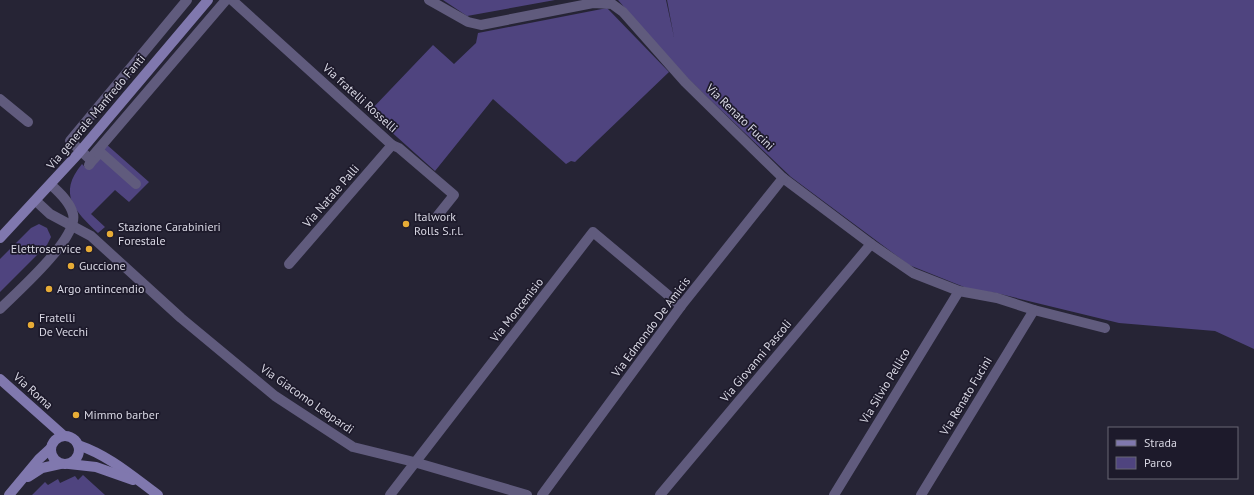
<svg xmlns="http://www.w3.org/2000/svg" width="1254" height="495" font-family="'PT Sans',sans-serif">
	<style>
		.green { fill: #4f447f }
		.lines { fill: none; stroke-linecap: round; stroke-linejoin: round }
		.street { stroke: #605b7d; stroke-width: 10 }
		.secondary { stroke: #8078ae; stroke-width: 10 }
		.poi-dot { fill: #e7ac36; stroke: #1d1a2b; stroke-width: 1.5 }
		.labels { text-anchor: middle; stroke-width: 3.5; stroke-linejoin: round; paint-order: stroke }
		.street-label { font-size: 12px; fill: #d8d7e3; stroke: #1d1a2b }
		.poi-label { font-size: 12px; fill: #d8d7e3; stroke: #1d1a2b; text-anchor: start }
	</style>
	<rect width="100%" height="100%" fill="#262435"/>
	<g class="green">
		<polygon points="443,0 555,0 467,16"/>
		<polygon points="618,0 666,0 674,37 667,0 1254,0 1254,349 1215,331 1119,323 996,293 969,289 909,265 791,177 679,70"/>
		<polygon points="607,8 669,72 575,162 571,161 566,164 493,99 435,171 369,112 433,45 454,64 476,43 478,33"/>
		<path d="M106,144l43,38 -20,20 -14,-12 -24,24 14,13 -7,6c-23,-22 -41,-39 -16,-69l3,3z"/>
		<polygon points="39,224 47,228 51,237 47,245 0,292 0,259 31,228"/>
		<polygon points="83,475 105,495 32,495 45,482 48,485 58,479 60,483 75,476 78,480"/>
	</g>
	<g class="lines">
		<g class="street">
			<polyline points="232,0 392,145 399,148 454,195 438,215"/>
			<polyline points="429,0 468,22 481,25 593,3 612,4 623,12 685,82 783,178 871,244 913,273 959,291 997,298 1034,310 1105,328"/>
			<polyline points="0,99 28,122"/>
			<polyline points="90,159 226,0"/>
			<polyline points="94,159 100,152 136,184"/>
			<polyline points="89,165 92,161 70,141 187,0"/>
			<polyline points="36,201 50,214 91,236 181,318 275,396 353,447 414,462 527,495"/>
			<polyline points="289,264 392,145"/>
			<path d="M0,309c17,-17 79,-71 73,-95 -3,-12 -14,-22 -22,-29"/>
			<polyline points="390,495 593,232 681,306"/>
			<polyline points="542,495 681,306 783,178"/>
			<polyline points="660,495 871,244"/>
			<polyline points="834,495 959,291"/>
			<polyline points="921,495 1034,310"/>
		</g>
		<g class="secondary">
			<polyline points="0,238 77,155 208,0"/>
			<polyline points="0,379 64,436"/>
			<circle cx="65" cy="450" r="14"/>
			<path d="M78,445c32,11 54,31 80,50"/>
			<polyline points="69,464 96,467 133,480"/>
			<polyline points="28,477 42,468 60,464"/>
			<polyline points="9,495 39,459 51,448"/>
		</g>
	</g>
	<g class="poi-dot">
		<circle cx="406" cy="224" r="4"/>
		<circle cx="110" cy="234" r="4"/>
		<circle cx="89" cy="249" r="4"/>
		<circle cx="71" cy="266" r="4"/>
		<circle cx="49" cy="289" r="4"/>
		<circle cx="31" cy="325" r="4"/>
		<circle cx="76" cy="415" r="4"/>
	</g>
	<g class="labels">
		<g class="street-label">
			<text transform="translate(360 98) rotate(42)" y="4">Via fratelli Rosselli</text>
			<text transform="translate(96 112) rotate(-50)" y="4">Via generale Manfredo Fanti</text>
			<text transform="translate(740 117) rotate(44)" y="4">Via Renato Fucini</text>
			<text transform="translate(331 196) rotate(-49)" y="4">Via Natale Palli</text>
			<text transform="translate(517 310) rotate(-52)" y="4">Via Moncenisio</text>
			<text transform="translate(651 327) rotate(-53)" y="4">Via Edmondo De Amicis</text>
			<text transform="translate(756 361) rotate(-50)" y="4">Via Giovanni Pascoli</text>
			<text transform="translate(885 386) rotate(-59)" y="4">Via Silvio Pellico</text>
			<text transform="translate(33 391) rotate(42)" y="4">Via Roma</text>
			<text transform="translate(966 396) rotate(-59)" y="4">Via Renato Fucini</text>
			<text transform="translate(307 399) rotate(35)" y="4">Via Giacomo Leopardi</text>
		</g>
		<g class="poi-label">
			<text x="414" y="221">Italwork<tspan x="414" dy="14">Rolls S.r.l.</tspan></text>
			<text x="118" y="231">Stazione Carabinieri<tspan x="118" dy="14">Forestale</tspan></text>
			<text x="81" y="253" text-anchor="end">Elettroservice</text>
			<text x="79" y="270">Guccione</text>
			<text x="57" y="293">Argo antincendio</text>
			<text x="39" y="322">Fratelli<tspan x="39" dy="14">De Vecchi</tspan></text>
			<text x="84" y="419">Mimmo barber</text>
		</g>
	</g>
	<rect x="1108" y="427" width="130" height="52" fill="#1d1a2b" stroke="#686675"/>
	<rect x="1116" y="440" width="20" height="6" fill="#8078ae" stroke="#686675"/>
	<text x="1144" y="447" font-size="12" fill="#d8d7e3">Strada</text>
	<rect x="1116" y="457" width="20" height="12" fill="#4f447f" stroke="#686675"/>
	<text x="1144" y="467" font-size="12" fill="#d8d7e3">Parco</text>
</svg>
